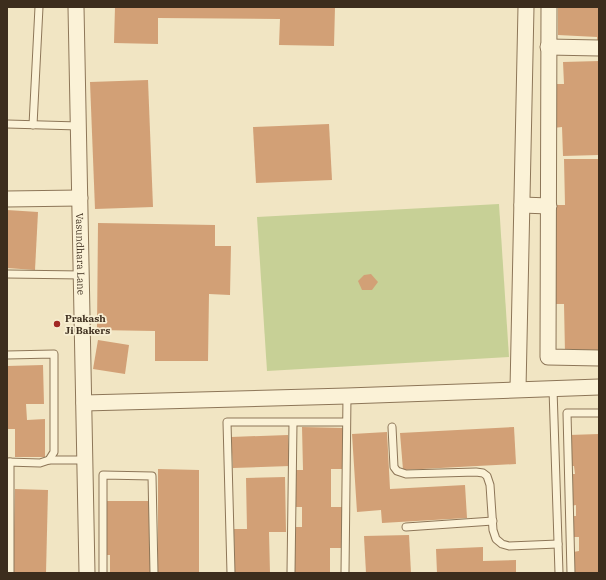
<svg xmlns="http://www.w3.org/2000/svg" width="606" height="580" font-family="'IBM Plex Serif',serif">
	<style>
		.green { fill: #c7d096 }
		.building { fill: #d2a076 }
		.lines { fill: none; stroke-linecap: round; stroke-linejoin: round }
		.service-casing { stroke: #8d7658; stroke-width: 9 }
		.minor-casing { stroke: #8d7658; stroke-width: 17 }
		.service { stroke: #fbf2d7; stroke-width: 7 }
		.minor { stroke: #fbf2d7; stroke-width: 15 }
		.poi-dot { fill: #a12824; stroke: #f8efd3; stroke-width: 1.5 }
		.labels { text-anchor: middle; stroke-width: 3.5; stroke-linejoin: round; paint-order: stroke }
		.street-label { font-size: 10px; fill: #3c2d1d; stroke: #f8efd3 }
		.poi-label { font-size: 10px; font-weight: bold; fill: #3c2d1d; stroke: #f8efd3; text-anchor: start }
	</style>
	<rect width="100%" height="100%" fill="#f1e5c3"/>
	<polygon class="green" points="499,204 509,357 267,371 257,217"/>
	<g class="building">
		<polygon points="115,7 335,7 334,46 279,45 280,19 158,18 158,44 114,43"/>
		<polygon points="558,7 599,7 599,48 597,48 597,37 558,35"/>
		<polygon points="599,61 599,155 563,156 562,127 553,128 552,84 564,84 563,62"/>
		<polygon points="148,80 153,207 95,209 90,82"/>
		<polygon points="329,124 332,180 256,183 253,127"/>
		<polygon points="564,159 599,159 599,352 565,353 564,304 550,304 549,205 565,205"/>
		<polygon points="7,210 38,212 35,270 7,268"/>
		<polygon points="98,223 215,225 215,246 231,246 230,295 209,294 208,361 155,361 155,331 97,330"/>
		<polygon points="371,274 378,282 372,290 362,290 358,281 364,275"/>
		<polygon points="98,340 129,345 125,374 93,369"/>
		<polygon points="43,365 44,404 26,404 27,420 45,419 45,457 15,457 15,429 7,429 7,366"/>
		<polygon points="302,427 344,428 344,469 331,469 331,507 344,507 344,548 330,548 330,573 295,573 295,527 302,527 302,507 293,507 293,470 303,470"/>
		<polygon points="514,427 516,464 403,470 400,433"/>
		<polygon points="387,432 390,489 465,485 467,518 382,523 381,510 357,512 352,434"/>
		<polygon points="599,434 599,573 573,573 573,552 579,551 579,537 572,537 572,516 576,516 576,505 571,506 570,474 575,474 574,466 570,466 569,435"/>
		<polygon points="288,435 290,466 233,468 231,437"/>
		<polygon points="158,469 199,470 199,573 158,573"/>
		<polygon points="285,477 286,532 269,532 270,573 235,573 234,529 247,529 246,478"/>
		<polygon points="15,489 48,490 46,573 13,573"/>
		<polygon points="107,501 150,501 151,573 110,573 110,555 107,555"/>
		<polygon points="409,535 411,573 366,573 364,536"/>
		<polygon points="483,547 483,561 516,560 516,573 437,573 436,549"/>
	</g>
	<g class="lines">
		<g class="service-casing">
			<g id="service">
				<polyline points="7,124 79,126"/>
				<polyline points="33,125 39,7"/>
				<polyline points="7,274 82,275"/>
				<polyline points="7,355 54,354 54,452 49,460 40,463 7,462"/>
				<polyline points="553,389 559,573"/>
				<polyline points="392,427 394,467 397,471 406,474 476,472 483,473 487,476 490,485 493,530 496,539 502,544 509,546 558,544"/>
				<polyline points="49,460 85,460"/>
				<polyline points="10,462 10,573"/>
				<polyline points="406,527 493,521"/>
				<polyline points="103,573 103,475 152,476 154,573"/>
				<polyline points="231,573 227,422 346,422"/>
				<polyline points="291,573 293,423"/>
				<polyline points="345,573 347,396"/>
				<polyline points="571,573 567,413 599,413"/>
			</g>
		</g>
		<g class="minor-casing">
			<g id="minor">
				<path id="s1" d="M76,7l11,566"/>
				<polyline points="549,7 548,357 599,358"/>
				<polyline points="548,47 599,48"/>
				<polyline points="7,199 80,198"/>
				<polyline points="522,205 549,206"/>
				<polyline points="518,389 526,7"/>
				<polyline points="84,403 347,396 599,387"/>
			</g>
		</g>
		<use href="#service" class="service"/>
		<use href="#minor" class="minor"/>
	</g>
	<circle class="poi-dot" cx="57" cy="324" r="4"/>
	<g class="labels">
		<g class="street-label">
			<text dy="4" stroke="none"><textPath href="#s1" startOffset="247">Vasundhara Lane</textPath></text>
		</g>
		<g class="poi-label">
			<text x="65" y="322">Prakash<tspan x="65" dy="12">Ji Bakers</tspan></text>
		</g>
	</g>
	<rect width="606" height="580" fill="none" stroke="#3c2d1d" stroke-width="16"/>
</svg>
